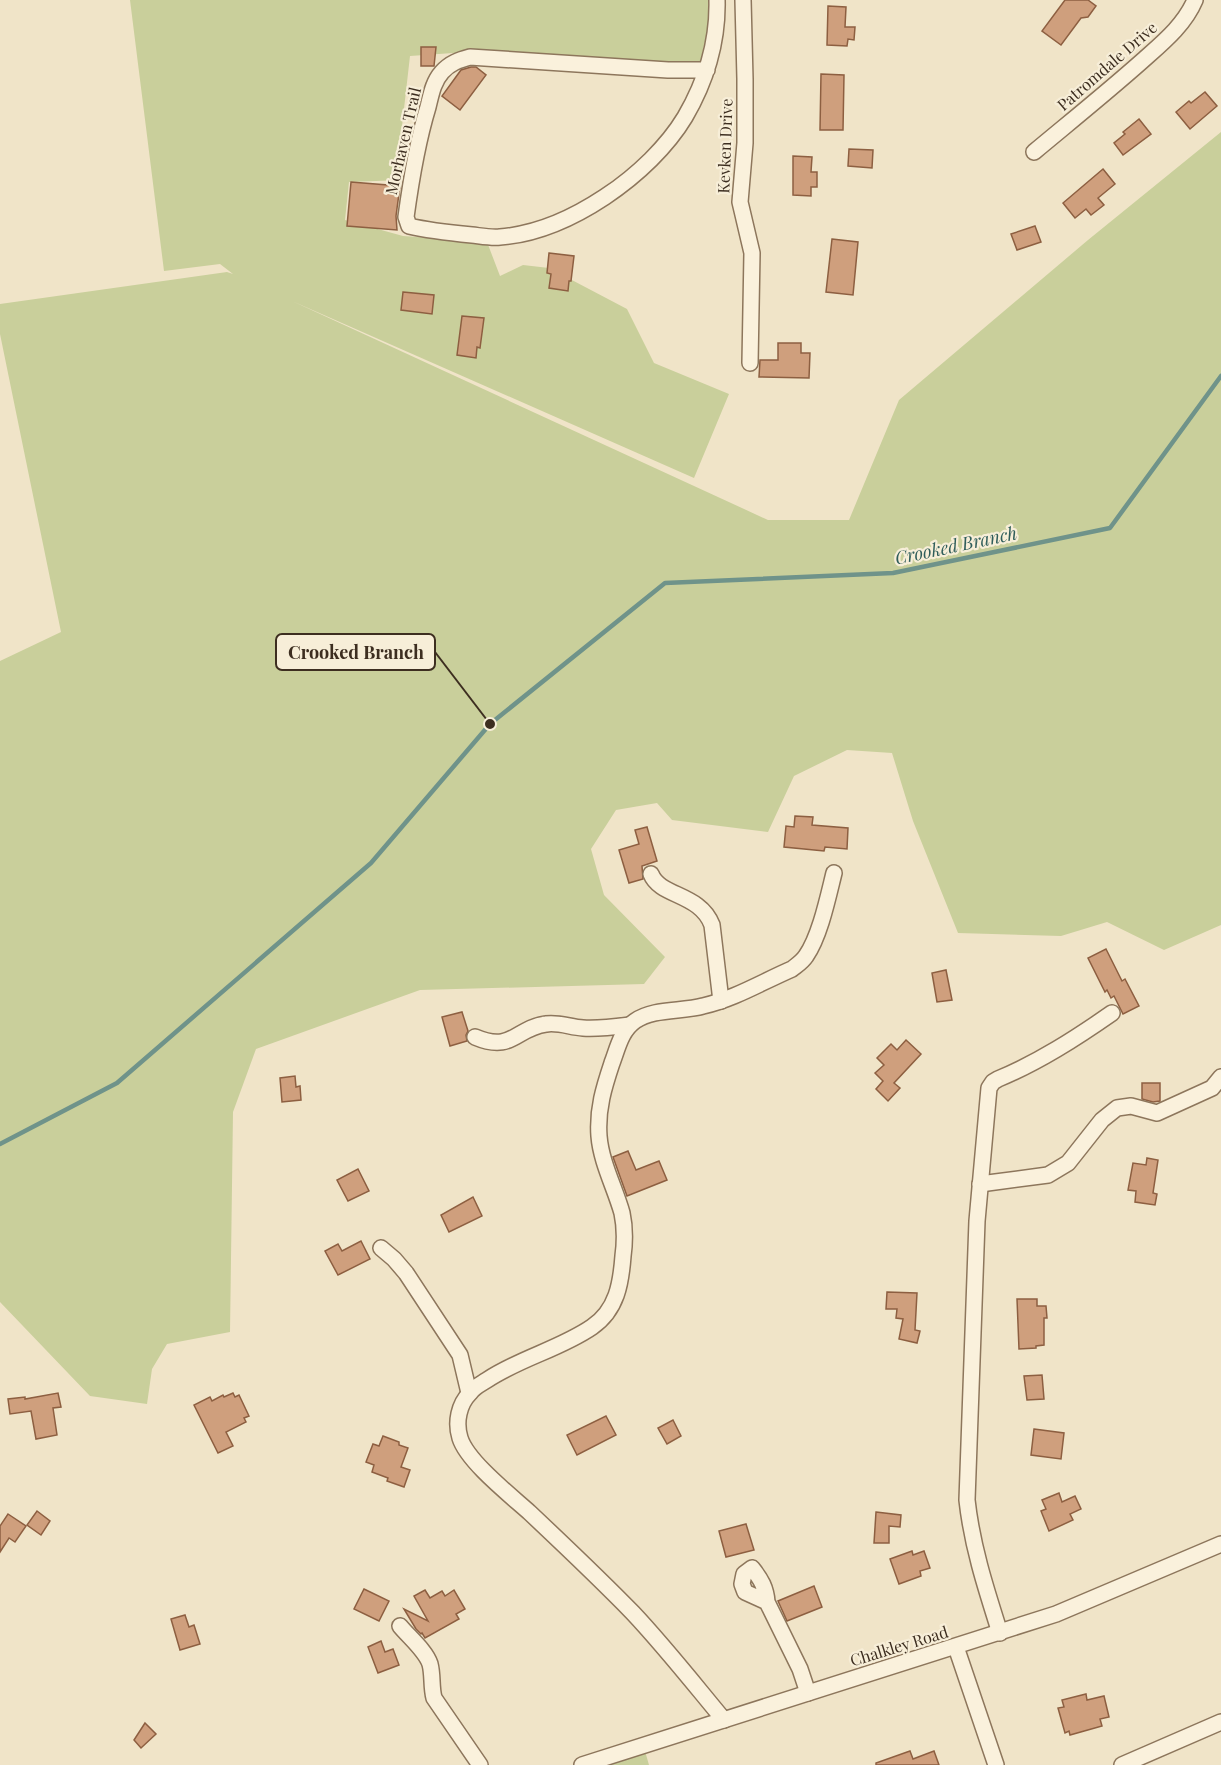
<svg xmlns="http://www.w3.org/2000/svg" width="1221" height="1765" font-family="'Playfair Display',serif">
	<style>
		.green { fill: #c9cf9b }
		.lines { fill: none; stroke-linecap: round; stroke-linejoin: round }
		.stream { stroke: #6f938a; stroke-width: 4.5 }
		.building { fill: #cf9f7d; stroke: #8d5f41; stroke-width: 1.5 }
		.minor-casing { stroke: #8d765c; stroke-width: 18 }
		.minor { stroke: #faf1dc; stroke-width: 15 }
		.labels { text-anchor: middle; stroke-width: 4.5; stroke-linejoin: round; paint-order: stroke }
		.street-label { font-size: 16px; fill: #3d2e20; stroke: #f7eed8 }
		.water-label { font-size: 18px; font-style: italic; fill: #2f5d5a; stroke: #f7eed8 }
		.leader { fill: none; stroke: #3d2e20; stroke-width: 2 }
		.callout-dot { fill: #3d2e20; stroke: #f7eed8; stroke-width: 2 }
		.callout { fill: #f7eed8; stroke: #3d2e20; stroke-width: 2 }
		.callout-label { font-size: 18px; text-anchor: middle; font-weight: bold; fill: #3d2e20 }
	</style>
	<rect width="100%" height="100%" fill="#f0e4c8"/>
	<g class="green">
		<polygon points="130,0 708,0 709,24 700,63 453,53 410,56 401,135 403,180 349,182 345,220 403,236 487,242 500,276 523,265 549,268 627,309 654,363 729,394 694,478 292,301 768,520 849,520 899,400 1088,240 1221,132 1221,925 1164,950 1107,922 1061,936 958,933 913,821 892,753 847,750 794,776 768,832 672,820 657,803 616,810 591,849 604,895 665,957 644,984 420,990 256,1049 233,1112 230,1332 167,1344 152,1369 147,1404 90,1396 0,1302 0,661 61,632 0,334 0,304 227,272 233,274 220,264 164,271"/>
		<polygon points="645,1751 649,1765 603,1765"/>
	</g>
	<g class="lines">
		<polyline class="stream" points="0,1144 117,1083 371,863 490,724 665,583 893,573 1110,528 1221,376"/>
	</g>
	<g class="building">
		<polygon points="1065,0 1088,0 1096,6 1088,17 1081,18 1061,45 1042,31"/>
		<polygon points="828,6 846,7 845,27 855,27 854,40 848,39 847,46 827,45"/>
		<polygon points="421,47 436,47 434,66 421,66"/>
		<polygon points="471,67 476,67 486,75 460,110 442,96 461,70"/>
		<polygon points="821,74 844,75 843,130 820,130"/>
		<polygon points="1205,92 1217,106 1190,129 1176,112 1189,101 1191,103"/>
		<polygon points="1139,119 1151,134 1123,155 1114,143 1125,134 1123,132"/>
		<polygon points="849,149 873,150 872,168 848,166"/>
		<polygon points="793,156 812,157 811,172 817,172 817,187 811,187 811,196 793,195"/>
		<polygon points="1103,169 1115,184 1098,198 1104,205 1091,215 1086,209 1075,218 1063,203"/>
		<polygon points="351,182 400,186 396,216 397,230 347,226"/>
		<polygon points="1035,226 1041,242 1017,250 1011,234"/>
		<polygon points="832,239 858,242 853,295 826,292"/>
		<polygon points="549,253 574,256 571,281 569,281 568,291 549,288 551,274 547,273"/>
		<polygon points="403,292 434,295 432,314 401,310"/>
		<polygon points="462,316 484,318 480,348 477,347 476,358 457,355"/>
		<polygon points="778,343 801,343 801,353 810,353 809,378 759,377 760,360 778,360"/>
		<polygon points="795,816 813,817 812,825 848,828 847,849 825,847 824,851 784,847 786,826 794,827"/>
		<polygon points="647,827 657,861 642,866 643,879 629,883 619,850 639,844 635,830"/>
		<polygon points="1106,949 1122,981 1125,979 1139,1006 1123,1014 1114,996 1111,998 1107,990 1105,992 1088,958"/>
		<polygon points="946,970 952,1000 937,1002 932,973"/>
		<polygon points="462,1012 468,1031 466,1035 467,1041 450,1046 442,1017"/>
		<polygon points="906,1040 921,1054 894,1083 900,1088 888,1101 876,1089 883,1081 875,1073 884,1065 877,1058 891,1044 897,1050"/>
		<polygon points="295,1076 296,1087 300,1086 301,1100 282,1102 280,1078"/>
		<polygon points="1142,1083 1160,1083 1160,1101 1153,1102 1142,1099"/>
		<polygon points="628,1151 636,1170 659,1161 667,1180 627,1196 613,1157"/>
		<polygon points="1147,1158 1158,1160 1153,1193 1157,1194 1155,1205 1135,1202 1136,1191 1128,1190 1133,1163 1146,1165"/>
		<polygon points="358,1169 369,1191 348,1201 337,1180"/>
		<polygon points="473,1197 482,1216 449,1232 441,1215"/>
		<polygon points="361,1241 370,1259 338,1275 325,1251 338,1244 342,1251"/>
		<polygon points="887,1292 917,1293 915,1330 920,1331 917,1343 899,1339 903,1319 896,1318 897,1309 886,1309"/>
		<polygon points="1017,1299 1037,1299 1037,1306 1046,1306 1047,1318 1044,1318 1044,1345 1036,1346 1036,1348 1019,1349"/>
		<polygon points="1042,1375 1044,1399 1027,1400 1024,1376"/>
		<polygon points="58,1393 61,1407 53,1408 57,1435 36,1439 31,1411 10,1414 8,1399 25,1397 25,1399"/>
		<polygon points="233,1393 235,1397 239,1395 249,1416 244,1418 246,1422 226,1432 233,1446 218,1453 194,1405 210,1397 212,1401 223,1395 224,1397"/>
		<polygon points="606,1416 616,1435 577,1455 567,1435"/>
		<polygon points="673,1420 681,1436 667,1444 658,1428"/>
		<polygon points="1034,1429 1064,1433 1061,1459 1031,1455"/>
		<polygon points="383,1436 399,1442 399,1445 408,1448 401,1467 410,1470 404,1487 387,1481 388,1478 372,1472 374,1465 366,1462 373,1444 379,1446"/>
		<polygon points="1059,1493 1062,1502 1075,1496 1081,1509 1070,1514 1073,1520 1049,1531 1041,1511 1046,1509 1042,1500"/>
		<polygon points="37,1511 50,1521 41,1535 27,1525"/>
		<polygon points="876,1512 901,1515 900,1527 889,1526 889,1543 874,1543"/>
		<polygon points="8,1514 26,1526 15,1542 9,1538 0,1552 0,1526"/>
		<polygon points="746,1524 754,1550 726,1557 719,1531"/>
		<polygon points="912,1551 913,1555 924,1551 930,1568 920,1571 921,1576 899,1584 890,1559"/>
		<polygon points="814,1586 822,1607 787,1621 778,1601"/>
		<polygon points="364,1589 389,1601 379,1621 354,1609"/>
		<polygon points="425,1590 430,1598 442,1591 445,1596 454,1590 465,1609 456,1614 459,1619 425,1638 422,1633 421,1634 416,1629 404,1609 428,1621 414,1596"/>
		<polygon points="185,1615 189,1627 194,1625 200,1644 180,1650 171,1619"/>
		<polygon points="381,1641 385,1652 393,1649 399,1665 378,1673 368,1647"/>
		<polygon points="1086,1694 1087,1700 1104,1696 1109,1717 1100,1719 1102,1726 1070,1735 1069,1731 1065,1733 1058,1708 1064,1707 1062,1700"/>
		<polygon points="145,1723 156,1734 141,1748 134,1740"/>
		<polygon points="910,1751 913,1759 934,1751 939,1765 876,1765 876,1763"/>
	</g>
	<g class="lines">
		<g class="minor-casing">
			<g id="minor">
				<polyline points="743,0 745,79 745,143 740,202 752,253 750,363"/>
				<path d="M707,70h-39l-198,-13c-11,3 -20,6 -28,15 -9,10 -11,23 -14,35 -11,36 -17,73 -22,110l3,9c21,5 42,7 63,9 9,1 19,3 28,2 68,-5 150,-62 185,-120 21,-36 33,-76 32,-117"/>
				<path d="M1034,152c36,-30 72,-59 107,-90 20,-18 43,-36 54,-62"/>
				<path d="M651,874c9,23 49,19 61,51l9,76"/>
				<path d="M475,1037c38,16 40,-9 71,-13 12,-2 24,3 37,4 16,1 31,-1 47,-3"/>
				<polyline points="980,1184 1048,1175 1068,1163 1102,1120 1117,1108 1131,1106 1157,1113 1212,1088 1221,1077"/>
				<polyline points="381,1248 394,1259 406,1273 460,1355 469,1393"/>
				<path d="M767,1602c-1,-14 -6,-23 -15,-34l-8,6 -2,10 3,8 22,10 33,67 8,24"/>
				<path d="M400,1626c9,11 26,25 30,38 3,11 1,23 4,34l46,67"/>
				<path d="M1000,1633c-14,-44 -28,-87 -33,-133l10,-279 12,-133 4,-6 5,-3c41,-17 78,-41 114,-66"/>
				<polyline points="956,1647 996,1765"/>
				<path d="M724,1720c-30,-36 -59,-73 -91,-107 -34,-35 -69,-68 -104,-101 -19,-17 -62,-51 -69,-74 -5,-16 -1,-34 10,-45 4,-6 11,-9 17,-13 33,-22 73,-31 105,-53 25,-17 29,-44 31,-71 2,-15 2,-29 -1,-43 -7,-25 -21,-51 -23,-77 -2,-27 5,-49 13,-73 6,-16 9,-32 23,-42 19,-13 46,-9 68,-15 31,-7 59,-24 89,-37 5,-4 10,-7 14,-13 14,-20 22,-59 28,-83"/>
				<polyline points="582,1765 1056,1614 1221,1544"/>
				<polyline points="1122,1765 1221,1722"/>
			</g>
		</g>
		<use href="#minor" class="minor"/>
	</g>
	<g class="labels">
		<g class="street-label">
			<text transform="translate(1107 66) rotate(-41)" y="6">Patromdale Drive</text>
			<text transform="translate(403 141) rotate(-77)" y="6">Morhaven Trail</text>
			<text transform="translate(725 146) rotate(-88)" y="6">Kevken Drive</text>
			<text transform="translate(899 1646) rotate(-17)" y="6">Chalkley Road</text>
		</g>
		<g class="water-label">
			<text transform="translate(956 546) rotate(-12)" y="6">Crooked Branch</text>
		</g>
	</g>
	<path class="leader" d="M490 724L435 652"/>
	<circle class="callout-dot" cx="490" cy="724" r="6"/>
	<rect class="callout" x="276" y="634" width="159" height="36" rx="6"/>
	<g class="callout-label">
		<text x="356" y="659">Crooked Branch</text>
	</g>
</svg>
